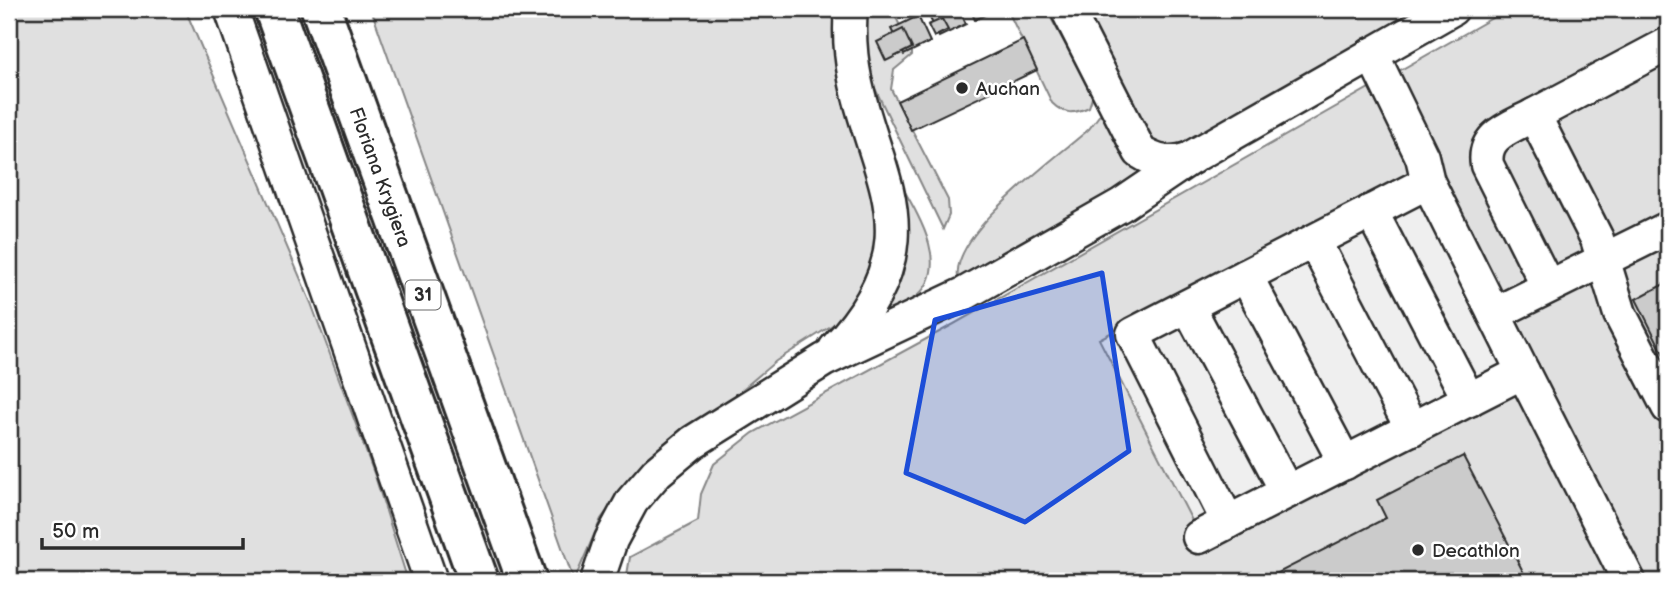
<svg xmlns="http://www.w3.org/2000/svg" width="1677" height="590" font-family="'Balsamiq Sans',sans-serif">
	<style>
		.built { fill: #efefef }
		.green { fill: #e0e0e0; stroke: #868686; stroke-width: 2; fill-rule: evenodd }
		.building { fill: #cbcbcb; stroke: #2b2b2b; stroke-width: 2 }
		.lines { fill: none; stroke-linecap: round; stroke-linejoin: round }
		.minor-casing { stroke: #2b2b2b; stroke-width: 37 }
		.major-casing { stroke: #2b2b2b; stroke-width: 44 }
		.minor { stroke: #fff; stroke-width: 32 }
		.major { stroke: #fff; stroke-width: 38 }
		.marked { fill: #1d4ed8; fill-opacity: 0.2; stroke: #1d4ed8; stroke-width: 5; stroke-linejoin: round }
		.poi-dot { fill: #2b2b2b; stroke: #fff; stroke-width: 2.5 }
		.labels { text-anchor: middle; stroke-width: 5; stroke-linejoin: round; paint-order: stroke }
		.shield { fill: #fff; stroke: #6b6b6b; stroke-width: 2 }
		.shield-label { font-size: 18px; font-weight: bold; fill: #2b2b2b }
		.poi-label { font-size: 19px; fill: #2b2b2b; stroke: #fff; text-anchor: start }
		.street-label { font-size: 19px; fill: #2b2b2b; stroke: #fff }
	</style>
	<rect width="100%" height="100%" fill="#fff"/>
	<filter id="ink" filterUnits="userSpaceOnUse"><feTurbulence type="fractalNoise" baseFrequency=".0143" numOctaves="2"/><feDisplacementMap in="SourceGraphic" scale="14" xChannelSelector="R" yChannelSelector="G"/><feConvolveMatrix kernelMatrix="1 2 1 2 8 2 1 2 1" color-interpolation-filters="sRGB"/></filter>
	<g filter="url(#ink)">
		<polygon class="built" points="1430,151 1668,581 1215,581 1088,329"/>
		<g class="green">
			<polygon points="9,9 185,9 311,303 375,476 408,581 9,581"/>
			<polygon points="371,9 841,9 881,217 872,281 845,317 776,361 725,404 675,436 641,465 601,519 574,581"/>
			<polygon points="863,9 892,9 912,51 912,55 894,70 891,89 948,200 949,215 943,229 869,76"/>
			<path d="M997,9h49l47,86 -4,12c-15,7 -25,8 -37,-4l-43,-90z"/>
			<polygon points="1083,9 1423,9 1189,143 1165,149 1147,136"/>
			<path d="M1508,9h160v572h-1042l4,-24 68,-36 3,-27 13,-30 39,-31 201,-109zM1409,178l106,211 -310,157 -106,-207z"/>
			<path d="M1101,113l17,32 26,29 -185,108c-15,-45 99,-125 130,-153z"/>
			<path d="M891,167c17,34 64,94 27,128 -10,9 -24,15 -37,22l-3,-2z"/>
		</g>
		<g class="building">
			<polygon points="959,9 966,24 939,37 930,18 949,9"/>
			<polygon points="970,9 997,9 975,20"/>
			<polygon points="918,16 930,42 904,55 891,29"/>
			<polygon points="942,19 948,30 934,37 928,25"/>
			<polygon points="903,29 912,48 886,61 877,42"/>
			<polygon points="1023,40 1037,70 911,130 897,101"/>
			<polygon points="1668,282 1668,363 1636,299"/>
			<polygon points="1463,456 1528,581 1262,581 1386,518 1377,500"/>
		</g>
		<g class="lines">
			<g class="minor-casing">
				<g id="minor">
					<polyline points="231,9 431,581"/>
					<path d="M1067,9l73,143c17,11 31,13 51,6"/>
					<polyline points="1668,44 1534,115 1597,239 1620,314 1668,407"/>
					<polyline points="1372,54 1422,157 1428,182 1523,372 1228,522 1133,334 1428,182"/>
					<path d="M1534,115c-24,13 -52,20 -47,50l60,120"/>
					<polyline points="1371,211 1469,400"/>
					<polyline points="1314,241 1412,429"/>
					<polyline points="1246,276 1345,463"/>
					<polyline points="1188,306 1287,492"/>
					<polyline points="1494,314 1668,228"/>
					<path d="M835,349c125,-131 3,-201 16,-340"/>
					<polyline points="1523,372 1629,581"/>
					<polyline points="1199,537 1228,522"/>
					<polyline points="597,581 611,540 632,501 657,472 693,442 824,360 964,294 1121,205 1192,157 1452,9"/>
				</g>
			</g>
			<g class="major-casing">
				<g id="major">
					<polyline points="274,9 479,581"/>
					<polyline points="321,9 527,581"/>
				</g>
			</g>
			<use href="#minor" class="minor"/>
			<use href="#major" class="major"/>
		</g>
	</g>
	<path class="marked" d="M1102,273l27,178 -104,71 -119,-49 29,-153z"/>
	<g class="poi-dot">
		<circle cx="962" cy="88" r="7"/>
		<circle cx="1418" cy="550" r="7"/>
	</g>
	<g class="labels">
		<rect class="shield" x="405.5" y="280.5" width="35" height="29" rx="5"/>
		<g class="shield-label">
			<text x="423" y="301">31</text>
		</g>
		<g class="poi-label">
			<text x="976" y="95">Auchan</text>
			<text x="1432" y="557">Decathlon</text>
		</g>
		<g class="street-label">
			<text transform="translate(381 177) rotate(70)" y="7">Floriana Krygiera</text>
		</g>
	</g>
	<rect width="1677" height="590" fill="none" stroke="#fff" stroke-width="35"/>
	<rect x="18" y="18" width="1642" height="555" fill="none" stroke="#2b2b2b" stroke-width="2.5" filter="url(#ink)"/>
	<path d="M42 538v10h201v-10" fill="none" stroke="#2b2b2b" stroke-width="3.5"/>
	<text x="52" y="538" font-size="21" fill="#2b2b2b" stroke="#ffffff" stroke-width="5" paint-order="stroke">50 m</text>
</svg>
